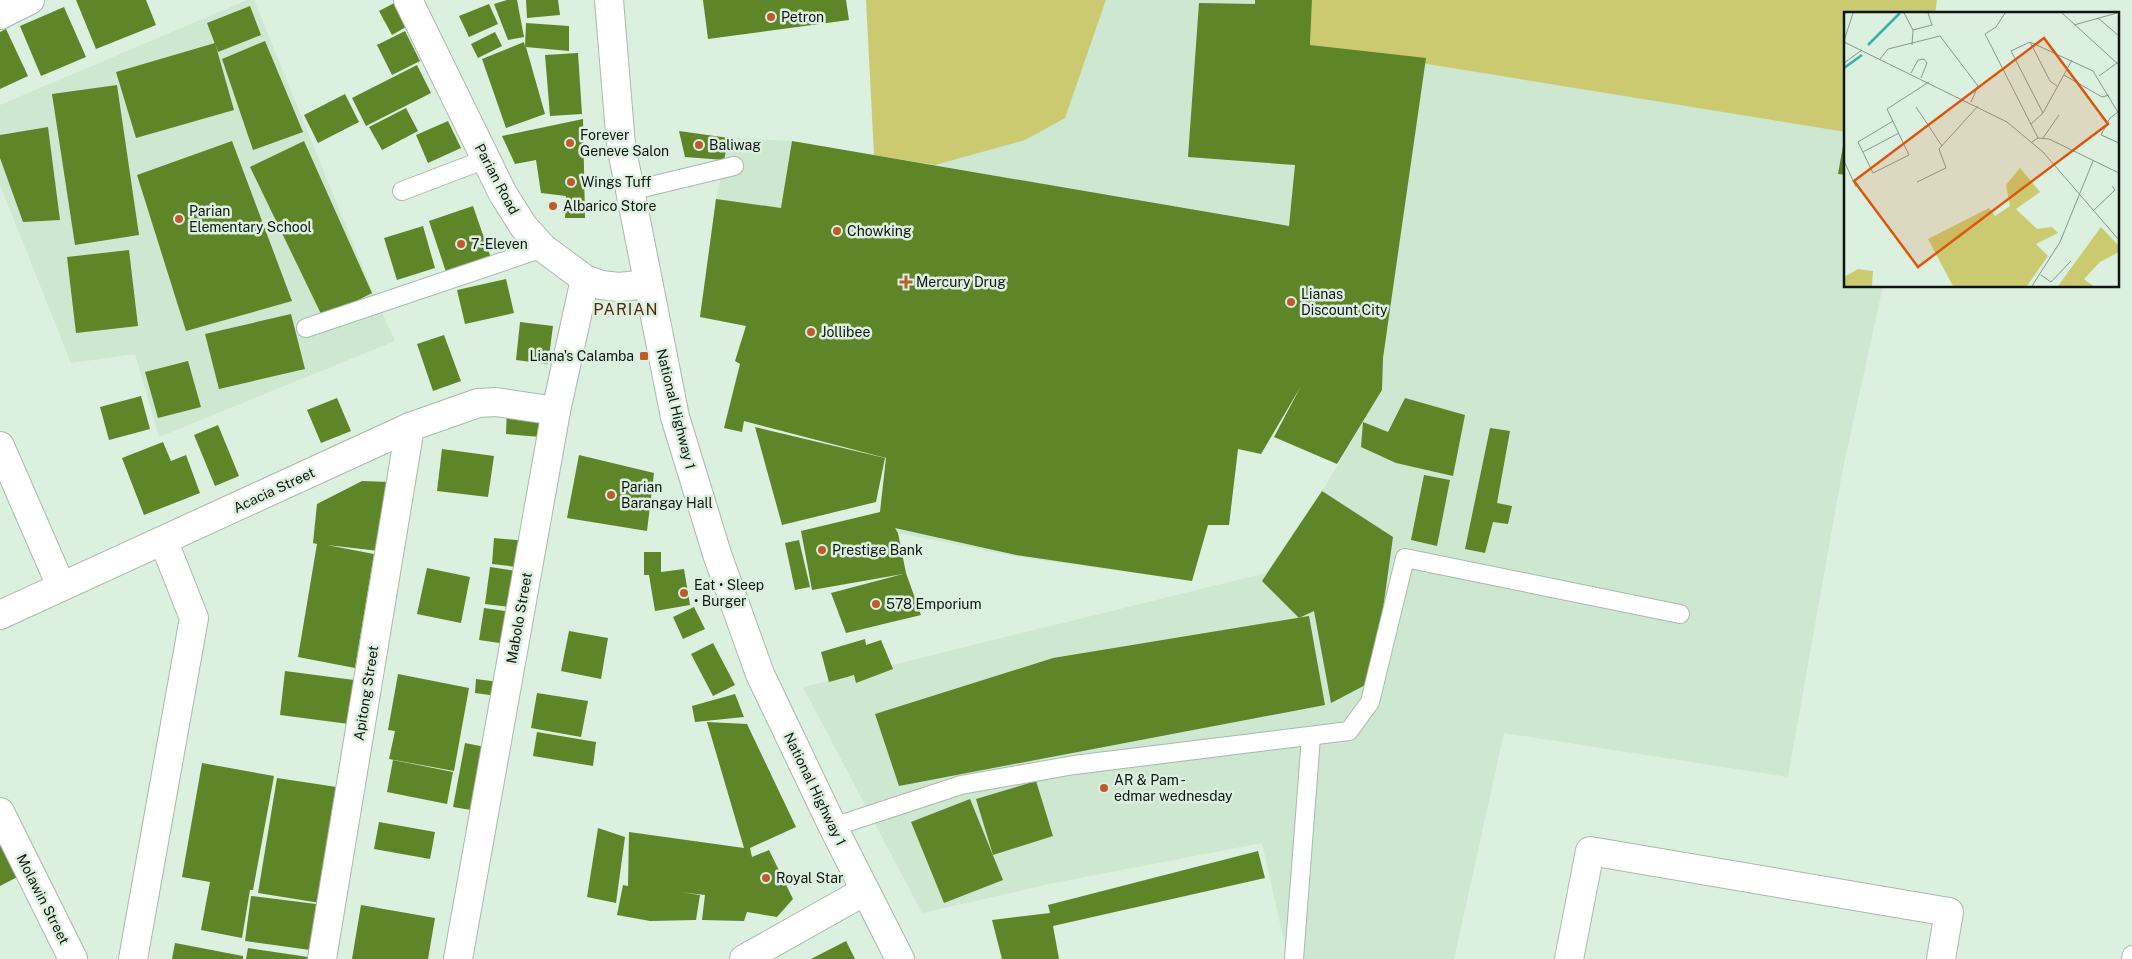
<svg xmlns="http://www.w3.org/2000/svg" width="2132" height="959" font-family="'Public Sans',sans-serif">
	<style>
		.built { fill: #cde7d1 }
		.green { fill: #cbca71 }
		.building { fill: #5e8528 }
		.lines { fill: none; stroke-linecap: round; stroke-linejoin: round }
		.lane-casing { stroke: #a8baab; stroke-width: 20 }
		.street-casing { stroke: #a8baab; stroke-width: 30 }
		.secondary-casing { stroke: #a8baab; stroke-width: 30 }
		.highway-casing { stroke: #a8baab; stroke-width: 30 }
		.lane { stroke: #fff; stroke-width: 18 }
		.street { stroke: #fff; stroke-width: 28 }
		.secondary { stroke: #fff; stroke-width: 28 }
		.highway { stroke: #fff; stroke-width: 28 }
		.poi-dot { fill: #c05a2a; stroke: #dcf0e0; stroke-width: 2 }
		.labels { text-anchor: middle; stroke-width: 5; stroke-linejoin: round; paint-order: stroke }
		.poi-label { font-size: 14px; fill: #0f1510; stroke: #dcf0e0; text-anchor: start }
		.street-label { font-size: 14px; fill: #0f1510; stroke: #dcf0e0 }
		.quarter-label { font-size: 16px; letter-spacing: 1px; fill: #55250d; stroke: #dcf0e0 }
		.inset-river { fill: none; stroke: #38b0ae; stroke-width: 2.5 }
		.inset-road { fill: none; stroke: #8a988d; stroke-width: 1 }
		.view { fill: #dd560c; fill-opacity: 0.15; stroke: #dd560c; stroke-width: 2.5 }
		.inset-edge { fill: none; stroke: #0f1510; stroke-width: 2.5 }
	</style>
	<rect width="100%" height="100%" fill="#dcf0e0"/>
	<g class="built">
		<polygon points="247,0 254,0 377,302 395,341 159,437 135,354 71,363 0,185 0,105"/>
		<polygon points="1106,0 1312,0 1310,45 1846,131 1846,286 1883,286 1842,473 1788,777 1504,733 1454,959 1288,959 1262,843 1054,883 922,913 803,687 1266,573 1326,485 1382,390 1309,372 1261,454 1238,449 1229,525 1208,525 1192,581 1019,557 898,533 878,524 886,458 745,421 756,371 735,361 746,326 700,317 716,199 729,138 792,141 935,165 1065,117"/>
	</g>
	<g class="green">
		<polygon points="866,0 1106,0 1065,118 1025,140 935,165 874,155"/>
		<polygon points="1312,0 1937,0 1935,14 1846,14 1846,132 1310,45"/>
	</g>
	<g class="building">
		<polygon points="76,0 146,0 156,25 96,49"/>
		<polygon points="400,0 413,23 392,35 379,11"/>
		<polygon points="507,0 517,0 524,37 508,40 494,4"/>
		<polygon points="526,0 558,0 560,15 527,18"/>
		<polygon points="703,0 846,0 849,20 708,39"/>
		<polygon points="1255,0 1312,0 1310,45 1426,58 1383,358 1382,390 1337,464 1274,437 1301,386 1261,454 1238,449 1229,525 1208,525 1192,581 1016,555 895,528 898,533 906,573 921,615 846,633 831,593 903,574 812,590 801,531 880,512 886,458 744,421 742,432 724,428 740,364 735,361 746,326 700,317 716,199 781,208 792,141 1289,226 1295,165 1188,157 1199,3 1255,4"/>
		<polygon points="489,4 498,24 469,37 459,16"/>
		<polygon points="250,6 261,35 218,52 207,23"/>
		<polygon points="64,7 86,57 41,76 20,26"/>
		<polygon points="526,23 569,26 569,51 526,47 545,114 506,128 482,59 524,42 525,47"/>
		<polygon points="6,29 28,76 0,89 0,32"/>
		<polygon points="405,31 420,61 392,75 377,45"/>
		<polygon points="495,32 502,46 478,58 471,44"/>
		<polygon points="265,41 303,132 253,150 222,59"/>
		<polygon points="215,43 234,110 136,138 116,72"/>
		<polygon points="578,53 582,114 550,116 545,55"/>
		<polygon points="417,65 431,93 366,126 352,98"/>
		<polygon points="117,85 139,235 75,245 52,94"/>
		<polygon points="345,94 359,122 318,143 304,115"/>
		<polygon points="406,108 418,131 382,150 369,127"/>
		<polygon points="583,119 585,218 565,218 566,196 541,193 536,160 515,164 502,136"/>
		<polygon points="448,121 461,148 428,163 416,135"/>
		<polygon points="48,127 60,220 23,222 0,158 0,135"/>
		<polygon points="679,131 729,138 724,160 685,157"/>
		<polygon points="232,141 292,301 186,331 137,175"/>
		<polygon points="304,141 372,293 323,318 250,167"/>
		<polygon points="1843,146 1846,146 1846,175 1838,174"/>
		<polygon points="473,206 491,258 446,272 429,221"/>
		<polygon points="423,226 435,268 397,280 384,238"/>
		<polygon points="129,250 138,326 76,333 67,257"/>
		<polygon points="506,279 514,313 465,324 457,290"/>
		<polygon points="291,314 305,369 219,389 205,334"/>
		<polygon points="520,322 553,326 548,364 516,360"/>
		<polygon points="444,335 461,381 433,391 417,344"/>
		<polygon points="188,361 201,407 158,418 145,372"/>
		<polygon points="141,396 150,429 109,440 100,407"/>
		<polygon points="337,398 351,431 321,443 307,410"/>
		<polygon points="1405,398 1465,415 1453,476 1396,463 1361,447 1363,422 1388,432"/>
		<polygon points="507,406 543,414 541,437 506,434"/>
		<polygon points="218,425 239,476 215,486 194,435"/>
		<polygon points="755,427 885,458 876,502 782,525"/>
		<polygon points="1490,428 1510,431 1497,503 1512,506 1508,524 1493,522 1485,553 1465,549"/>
		<polygon points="163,442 171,461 186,455 200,493 144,515 122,458"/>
		<polygon points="442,449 494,456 488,497 437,491"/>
		<polygon points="579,455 654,473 647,531 567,518"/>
		<polygon points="1424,475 1450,480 1437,546 1411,540"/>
		<polygon points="362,481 391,482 379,551 327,545 374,554 355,668 298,657 317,544 313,543 317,504"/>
		<polygon points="1322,491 1393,537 1373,681 1331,703 1314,611 1299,618 1262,581"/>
		<polygon points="494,538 528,541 526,568 492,564"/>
		<polygon points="799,540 810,587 795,590 785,543"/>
		<polygon points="644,552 661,552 661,572 684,569 690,605 655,611 649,575 644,575"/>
		<polygon points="490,567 524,572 519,608 485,604"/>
		<polygon points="427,568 470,577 461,623 417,614"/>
		<polygon points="694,607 705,629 683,639 673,617"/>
		<polygon points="484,608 518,613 514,645 479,640"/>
		<polygon points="1309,616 1325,705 899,786 875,714 1053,658"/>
		<polygon points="569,631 608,638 601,679 561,671"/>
		<polygon points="865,639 866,645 881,640 893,669 856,683 854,675 829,682 821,652"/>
		<polygon points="713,643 735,685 713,696 691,654"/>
		<polygon points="285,671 354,680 349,724 280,715"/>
		<polygon points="398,674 469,688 454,771 389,759 395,731 388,730"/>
		<polygon points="476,679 506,683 504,697 475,693"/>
		<polygon points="537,693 588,701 581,737 531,728"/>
		<polygon points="735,694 744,717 695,722 692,706"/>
		<polygon points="707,722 747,724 796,827 750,848 752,857 769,850 793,899 777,917 747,912 744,921 702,920 705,895 680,892 700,895 696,920 650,921 617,915 623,885 628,886 629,832 744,848"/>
		<polygon points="537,732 596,742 593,766 533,756"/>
		<polygon points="465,743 495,749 483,812 453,807"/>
		<polygon points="393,760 453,772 447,804 387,792"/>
		<polygon points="202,763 274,776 253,890 250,890 242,938 201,930 210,882 182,877"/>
		<polygon points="277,778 343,788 320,903 258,893"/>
		<polygon points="1036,781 1053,836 993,855 976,799"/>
		<polygon points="970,799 1003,880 944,903 911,822"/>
		<polygon points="379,822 435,832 430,859 374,849"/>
		<polygon points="598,828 625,837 616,903 587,897"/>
		<polygon points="0,832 23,874 0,886"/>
		<polygon points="1258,851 1265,878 1053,926 1059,959 1002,959 992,920 1050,913 1048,905"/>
		<polygon points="251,896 316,904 310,950 245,941"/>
		<polygon points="361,905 435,918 428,959 352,959"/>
		<polygon points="846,941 855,959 811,959"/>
		<polygon points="175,943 243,956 243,959 172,959"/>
		<polygon points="248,948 308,957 308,959 246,959"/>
	</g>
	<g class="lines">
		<g class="lane-casing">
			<g id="lane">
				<polyline points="402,191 486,159"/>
				<polyline points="630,191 734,166"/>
				<polyline points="306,328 543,248"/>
				<polyline points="833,827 961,785 1074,765 1349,731 1370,702 1405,558 1680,614"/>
				<polyline points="1294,959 1311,737"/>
				<polyline points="2131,959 2132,955"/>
			</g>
		</g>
		<g class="street-casing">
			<g id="street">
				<polyline points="0,15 30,0"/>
				<polyline points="0,446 61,586"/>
				<polyline points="0,615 410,427 478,403 496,402 556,411"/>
				<polyline points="0,812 73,959"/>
				<polyline points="133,959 194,618 164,542"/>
				<polyline points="322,959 410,427"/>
				<polyline points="458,959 556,411 585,279"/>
				<polyline points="744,959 865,891"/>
				<polyline points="1569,959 1590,851 1949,912 1941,959"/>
			</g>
		</g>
		<g class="secondary-casing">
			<polyline id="secondary" points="408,0 503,194 524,227 543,248 585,279 601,285 619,287 648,284"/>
		</g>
		<g class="highway-casing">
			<polyline id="highway" points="609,0 621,145 675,417 717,554 760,674 833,827 900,959"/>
		</g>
		<use href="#lane" class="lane"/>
		<use href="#street" class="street"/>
		<use href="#secondary" class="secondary"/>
		<use href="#highway" class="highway"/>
	</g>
	<g class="poi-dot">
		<circle cx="771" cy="17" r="5"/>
		<circle cx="570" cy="143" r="5"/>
		<circle cx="699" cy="145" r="5"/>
		<circle cx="571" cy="182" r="5"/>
		<circle cx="553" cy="206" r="5"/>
		<circle cx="179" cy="219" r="5"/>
		<circle cx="837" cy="231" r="5"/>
		<circle cx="461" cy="244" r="5"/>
		<path d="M903.5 274.5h5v5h5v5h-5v5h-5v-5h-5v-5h5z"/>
		<circle cx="1291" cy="302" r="5"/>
		<circle cx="811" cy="332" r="5"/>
		<rect x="639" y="351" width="10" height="10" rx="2.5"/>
		<circle cx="611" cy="495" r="5"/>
		<circle cx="822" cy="550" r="5"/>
		<circle cx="684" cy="593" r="5"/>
		<circle cx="876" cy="604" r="5"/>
		<circle cx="1104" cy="788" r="5"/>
		<circle cx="766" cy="878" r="5"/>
	</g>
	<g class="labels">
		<g class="poi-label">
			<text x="781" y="22">Petron</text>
			<text x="580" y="140">Forever<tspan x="580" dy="16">Geneve Salon</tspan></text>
			<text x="709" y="150">Baliwag</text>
			<text x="581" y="187">Wings Tuff</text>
			<text x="563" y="211">Albarico Store</text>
			<text x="189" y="216">Parian<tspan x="189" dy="16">Elementary School</tspan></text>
			<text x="847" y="236">Chowking</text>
			<text x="471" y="249">7-Eleven</text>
			<text x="916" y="287">Mercury Drug</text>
			<text x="1301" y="299">Lianas<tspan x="1301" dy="16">Discount City</tspan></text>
			<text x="821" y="337">Jollibee</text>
			<text x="634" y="361" text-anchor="end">Liana's Calamba</text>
			<text x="621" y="492">Parian<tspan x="621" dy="16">Barangay Hall</tspan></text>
			<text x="832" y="555">Prestige Bank</text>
			<text x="694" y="590">Eat • Sleep<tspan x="694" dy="16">• Burger</tspan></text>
			<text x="886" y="609">578 Emporium</text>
			<text x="1114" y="785">AR &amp; Pam -<tspan x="1114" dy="16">edmar wednesday</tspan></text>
			<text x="776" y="883">Royal Star</text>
		</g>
		<g class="street-label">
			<text transform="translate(497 179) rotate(62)" y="5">Parian Road</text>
			<text transform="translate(676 409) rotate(76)" y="5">National Highway 1</text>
			<text transform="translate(274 490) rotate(-25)" y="5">Acacia Street</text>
			<text transform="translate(519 618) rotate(-80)" y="5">Mabolo Street</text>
			<text transform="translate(366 693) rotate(-81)" y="5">Apitong Street</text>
			<text transform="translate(815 789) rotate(64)" y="5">National Highway 1</text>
			<text transform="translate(43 899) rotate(63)" y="5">Molawin Street</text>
		</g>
		<g class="quarter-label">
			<text x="626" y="315">PARIAN</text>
		</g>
	</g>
	<g transform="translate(1844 12)">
		<rect width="275" height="275" fill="#dcf0e0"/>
		<path d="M176,156l20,24 -24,17 21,20 15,-2 6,6 -22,11 12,12 -21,30h-74l-25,-47 61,-31 6,8 15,-10 -4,-21zM257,215l18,19v6l-19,10 -16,17 9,7h-35zM14,257l15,2 -1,15h-28v-9z" fill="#cbca71"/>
		<path class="inset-river" d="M24,33l32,-32M0,56l18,-13"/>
		<path class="inset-road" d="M60,1l9,17 -1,15M161,1l-9,14 -11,7 53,104M218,1l57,52M254,6l21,18M230,13l43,-12M69,18l19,-5 -4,-12M0,29l9,-28M0,30l163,80 36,30 76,88M186,30l20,39 7,5M36,47l8,-10 52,-13 38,50 -7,16M0,51l18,-13M67,61l7,-13 6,-1 3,4 -6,15M220,63l38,22 7,-2M255,64l18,-13M72,95l26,39M274,100l-8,6 -9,17 18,8M199,101l-32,-62 19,-9 63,29 26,43M49,109l-35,21 15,31 36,-18 -22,-46 42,-27M187,112l12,-11 29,-53M199,126l16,-23M188,130l6,-4 11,1 70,34M19,140l36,-19M0,149l12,26M73,170l29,-14 -7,-19 39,-43M236,181l13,-32M250,198l21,-20 -3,-4M197,263l10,7 20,-21M188,274l28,-44 20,-49"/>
		<path class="view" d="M200,26l64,86 -190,143 -64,-86z"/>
		<rect width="275" height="275" class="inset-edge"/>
	</g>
</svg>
